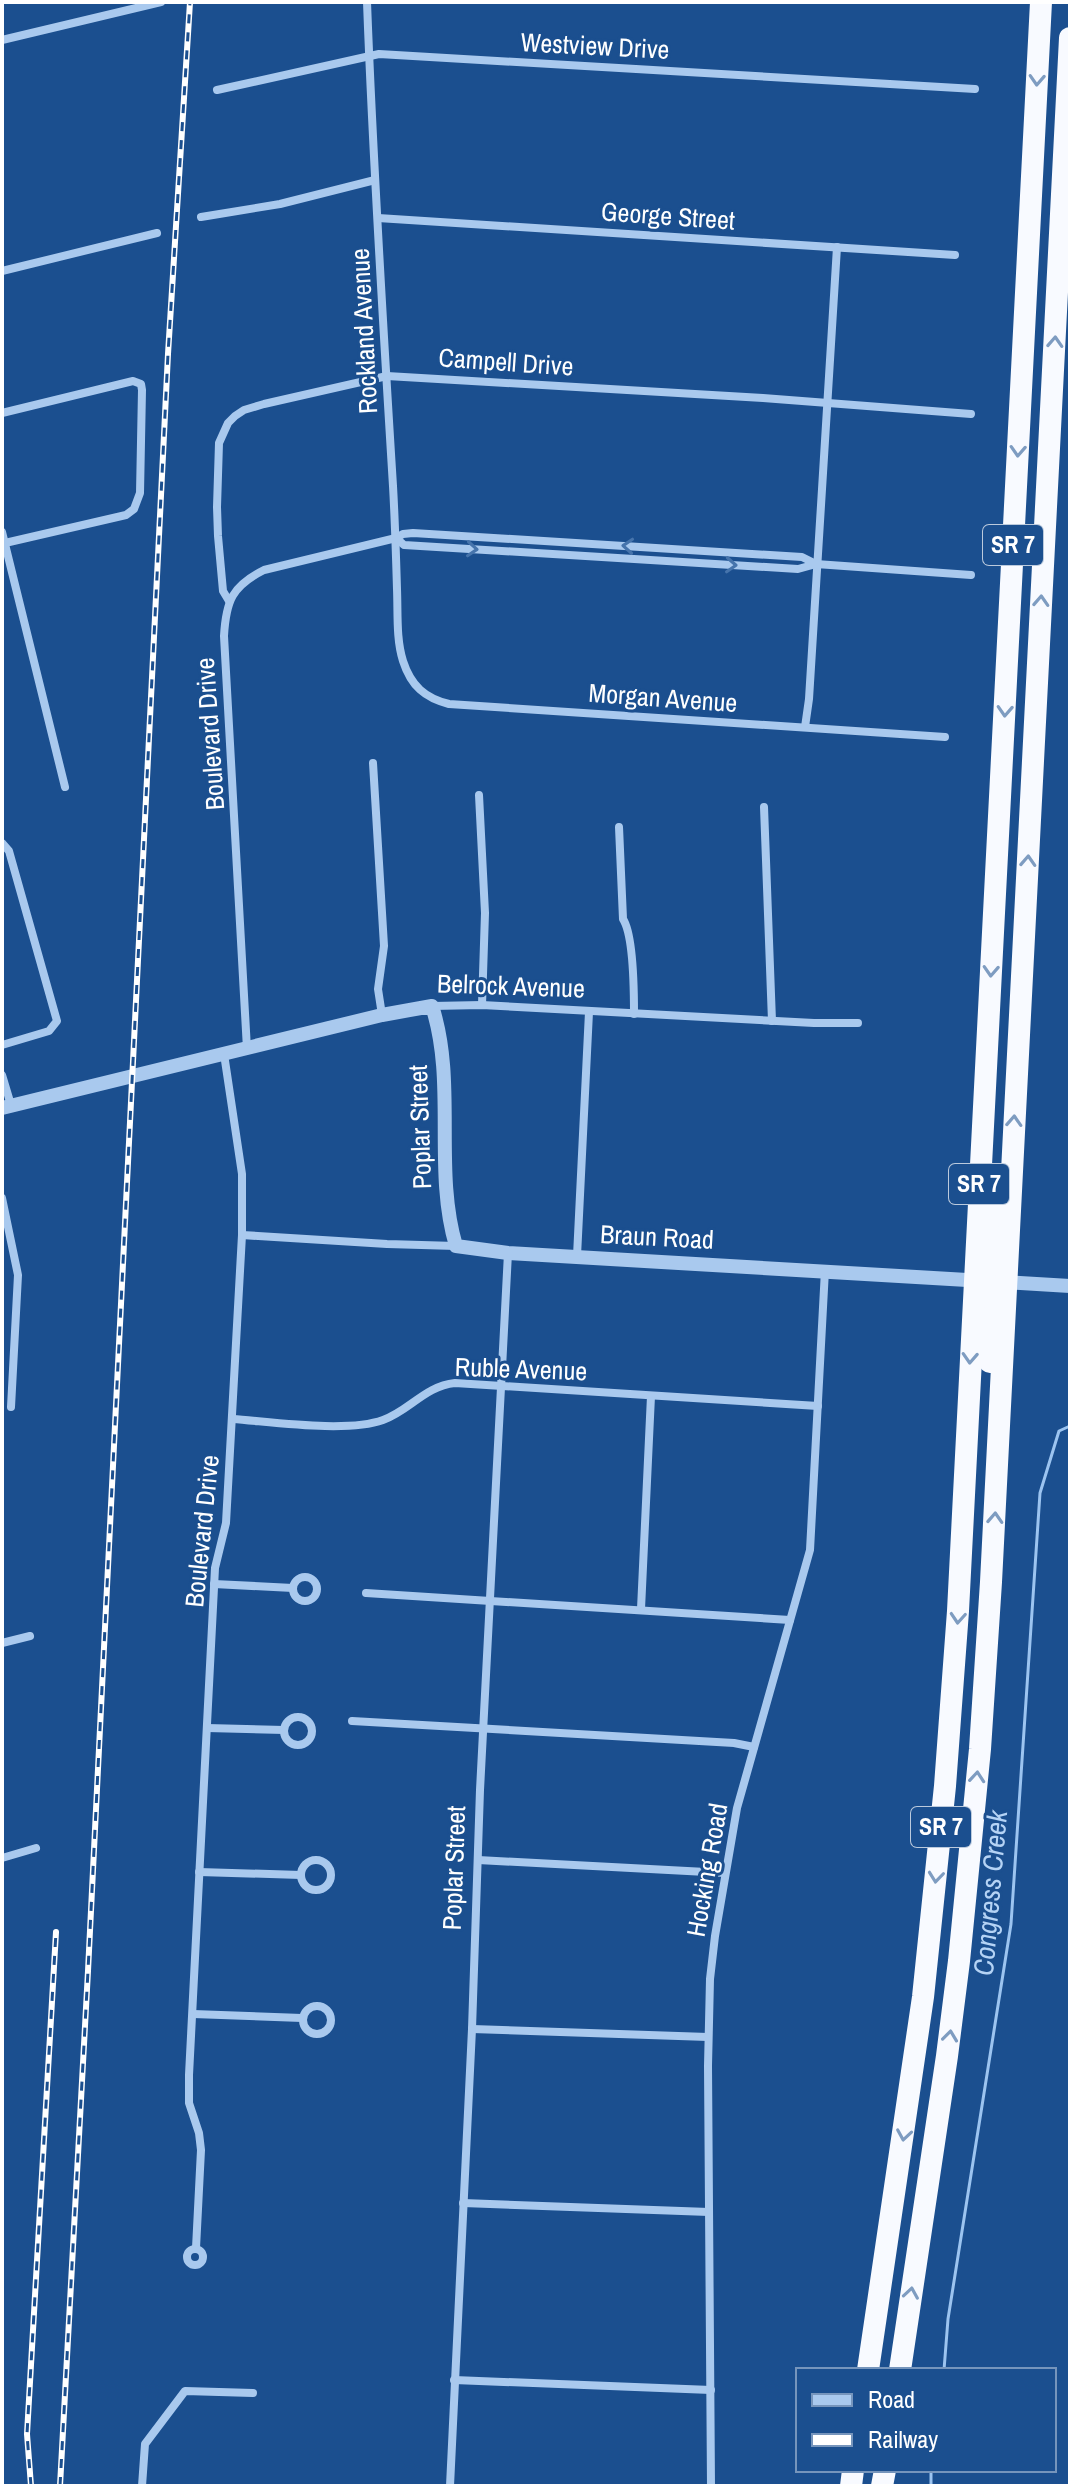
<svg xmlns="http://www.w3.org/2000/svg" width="1072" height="2488" font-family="'Archivo Narrow',sans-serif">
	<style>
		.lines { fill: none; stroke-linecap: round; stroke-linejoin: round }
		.stream { stroke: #9cc4f0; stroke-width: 3 }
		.minor { stroke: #a9c9ee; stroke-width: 8 }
		.tertiary { stroke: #a9c9ee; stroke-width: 14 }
		.trunk { stroke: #f8faff; stroke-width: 22 }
		.rail-casing { stroke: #fff; stroke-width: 6 }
		.rail { stroke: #1b4f8f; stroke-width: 3; stroke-dasharray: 9; stroke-linecap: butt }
		.oneway { stroke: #7e9cc1 }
		.oneway2 { stroke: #4674ac }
		.labels { text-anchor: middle; stroke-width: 6; stroke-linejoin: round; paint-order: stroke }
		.shield { fill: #1b4f8f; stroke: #bbcadd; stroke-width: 2 }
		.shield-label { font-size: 24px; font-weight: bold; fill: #fff }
		.street-label { font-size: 26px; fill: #fff; stroke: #1b4f8f }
		.water-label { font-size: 28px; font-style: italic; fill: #b5d3f5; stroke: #1b4f8f }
	</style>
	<rect width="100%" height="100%" fill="#1b4f8f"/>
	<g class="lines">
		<g class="stream">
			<polyline points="944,2370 948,2319 1011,1924 1040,1493 1059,1431 1070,1426"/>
			<polyline points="931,2486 931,2470"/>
		</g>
		<g class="minor">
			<path d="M367,2c6,161 16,323 26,484 2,35 3,69 4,103 1,24 -1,50 6,72 8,25 22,37 46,43l496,33"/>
			<polyline points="2,40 161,2"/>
			<polyline points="217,90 379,54 975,89"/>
			<polyline points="201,217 280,204 375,180"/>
			<polyline points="378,218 955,255"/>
			<polyline points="2,271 157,233"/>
			<polyline points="2,413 133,381 141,384 142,390 140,493 134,509 126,515 5,543"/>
			<polyline points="2,532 65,787"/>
			<polyline points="396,538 404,545 798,569 816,564"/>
			<polyline points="229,601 223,591 218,536 217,507 219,443 228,423 235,416 244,410 264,404 387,376 763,398 971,414"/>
			<polyline points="805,727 809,699 837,247"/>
			<polyline points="373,763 384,946 378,989 382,1015"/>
			<polyline points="479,795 485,913 482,1005"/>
			<polyline points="764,807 772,1021"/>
			<path d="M619,827l4,92c11,17 11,73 11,95"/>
			<polyline points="2,843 9,851 57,1021 49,1031 2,1045"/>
			<polyline points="432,1006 482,1005 814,1023 858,1023"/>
			<path d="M247,1049l-23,-413c2,-35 8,-50 40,-66l132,-32 7,-4 10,-1 389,24 14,7 155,11"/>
			<polyline points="2,1075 11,1105"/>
			<polyline points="2,1198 18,1275 11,1407"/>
			<polyline points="242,1235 387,1244 456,1246"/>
			<polyline points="577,1256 589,1012"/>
			<path d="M233,1419c40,3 114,14 150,1 26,-9 42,-34 72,-37l363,23"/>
			<circle cx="305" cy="1589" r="12"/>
			<polyline points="214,1584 293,1588"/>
			<polyline points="366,1593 790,1620"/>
			<polyline points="641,1609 651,1396"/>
			<polyline points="2,1643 30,1636"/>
			<circle cx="298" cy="1731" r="14"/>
			<polyline points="352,1721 734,1743 754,1747"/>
			<polyline points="207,1728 284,1730"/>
			<polyline points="2,1858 36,1848"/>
			<circle cx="316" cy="1875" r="15"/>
			<polyline points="478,1860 725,1873"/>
			<polyline points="199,1872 301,1875"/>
			<circle cx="317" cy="2020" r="14"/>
			<polyline points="193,2014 302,2018"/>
			<polyline points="472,2029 708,2037"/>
			<polyline points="463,2203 709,2212"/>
			<polyline points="196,2248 201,2150 199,2133 189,2103 189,2075 215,1568 226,1523 242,1235 242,1174 224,1054"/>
			<circle cx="195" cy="2257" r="8"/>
			<polyline points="454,2380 711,2390"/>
			<polyline points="142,2486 145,2444 185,2391 253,2393"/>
			<polyline points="450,2486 472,2029 480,1790 508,1253"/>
			<polyline points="711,2486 708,2066 710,1979 715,1936 737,1808 810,1550 825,1270"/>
		</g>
		<path class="tertiary" d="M2,1108l380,-93 50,-9c25,77 1,162 24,240l52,7 562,33"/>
		<g class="trunk">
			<polyline points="990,1362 988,1329 994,1232 991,1189"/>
			<polyline points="868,2370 923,1997 945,1786 958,1611 1041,2"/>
			<polyline points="900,2370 947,2056 959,1961 980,1749 991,1582 1070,38"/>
			<polyline points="851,2486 853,2470"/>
			<polyline points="882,2486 885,2470"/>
		</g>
		<g class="rail-casing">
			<g id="rail">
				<polyline points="31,2486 27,2434 56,1932"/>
				<polyline points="60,2486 88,1971 168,354 190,2"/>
			</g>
		</g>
		<use href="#rail" class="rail"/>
	</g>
	<defs><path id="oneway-chevron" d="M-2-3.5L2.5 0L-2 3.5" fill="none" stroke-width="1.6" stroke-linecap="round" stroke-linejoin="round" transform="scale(2)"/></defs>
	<g class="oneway">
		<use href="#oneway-chevron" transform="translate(1037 80) rotate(93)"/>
		<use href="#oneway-chevron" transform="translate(1055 342) rotate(-87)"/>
		<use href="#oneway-chevron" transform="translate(1018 451) rotate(93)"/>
		<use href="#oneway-chevron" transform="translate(1041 601) rotate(-87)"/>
		<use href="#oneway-chevron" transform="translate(1005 711) rotate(93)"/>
		<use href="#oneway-chevron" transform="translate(1028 861) rotate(-87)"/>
		<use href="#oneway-chevron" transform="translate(991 971) rotate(93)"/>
		<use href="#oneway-chevron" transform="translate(1014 1121) rotate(-87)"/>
		<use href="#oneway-chevron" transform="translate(970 1358) rotate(93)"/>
		<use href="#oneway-chevron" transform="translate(995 1518) rotate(-87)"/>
		<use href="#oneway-chevron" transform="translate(958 1618) rotate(94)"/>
		<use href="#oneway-chevron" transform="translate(977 1777) rotate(-85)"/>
		<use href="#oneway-chevron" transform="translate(936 1877) rotate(96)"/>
		<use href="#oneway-chevron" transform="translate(950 2036) rotate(-83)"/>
		<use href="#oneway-chevron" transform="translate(904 2135) rotate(99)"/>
		<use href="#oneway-chevron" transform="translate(911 2293) rotate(-81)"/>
	</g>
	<g class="oneway2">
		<use href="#oneway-chevron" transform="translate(628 546) rotate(-176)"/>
		<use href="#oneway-chevron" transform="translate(472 549) rotate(4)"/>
		<use href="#oneway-chevron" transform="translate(731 565) rotate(3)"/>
	</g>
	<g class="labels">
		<g class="shield">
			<rect x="983" y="525" width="60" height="40" rx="6"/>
			<rect x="949" y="1164" width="60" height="40" rx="6"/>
			<rect x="911" y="1807" width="60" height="40" rx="6"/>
		</g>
		<g class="shield-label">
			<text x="1013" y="553">SR 7</text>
			<text x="979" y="1192">SR 7</text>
			<text x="941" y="1835">SR 7</text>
		</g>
		<g class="street-label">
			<text transform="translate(595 46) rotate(3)" y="9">Westview Drive</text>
			<text transform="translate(668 216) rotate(4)" y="9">George Street</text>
			<text transform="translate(364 331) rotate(-93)" y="9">Rockland Avenue</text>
			<text transform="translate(506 362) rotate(4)" y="9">Campell Drive</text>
			<text transform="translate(663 698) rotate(4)" y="9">Morgan Avenue</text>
			<text transform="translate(210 734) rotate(-94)" y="9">Boulevard Drive</text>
			<text transform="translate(511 986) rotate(2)" y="9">Belrock Avenue</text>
			<text transform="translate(420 1127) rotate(-92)" y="9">Poplar Street</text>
			<text transform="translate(657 1237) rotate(3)" y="9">Braun Road</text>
			<text transform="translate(521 1369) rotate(2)" y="9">Ruble Avenue</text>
			<text transform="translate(202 1531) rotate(-84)" y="9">Boulevard Drive</text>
			<text transform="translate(454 1868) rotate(-88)" y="9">Poplar Street</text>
			<text transform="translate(707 1870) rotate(-80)" y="9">Hocking Road</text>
		</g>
		<g class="water-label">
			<text transform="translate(990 1893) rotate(-85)" y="10">Congress Creek</text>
		</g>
	</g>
	<rect width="1072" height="2488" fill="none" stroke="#ffffff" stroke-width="8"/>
	<rect x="796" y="2368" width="260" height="104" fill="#1b4f8f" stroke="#7695bc" stroke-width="2"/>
	<rect x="812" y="2394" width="40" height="12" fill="#a9c9ee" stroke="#7695bc" stroke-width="2"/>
	<text x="868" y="2408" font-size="24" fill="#ffffff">Road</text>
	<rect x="812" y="2434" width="40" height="12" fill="#ffffff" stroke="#7695bc" stroke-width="2"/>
	<text x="868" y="2448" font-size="24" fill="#ffffff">Railway</text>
</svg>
